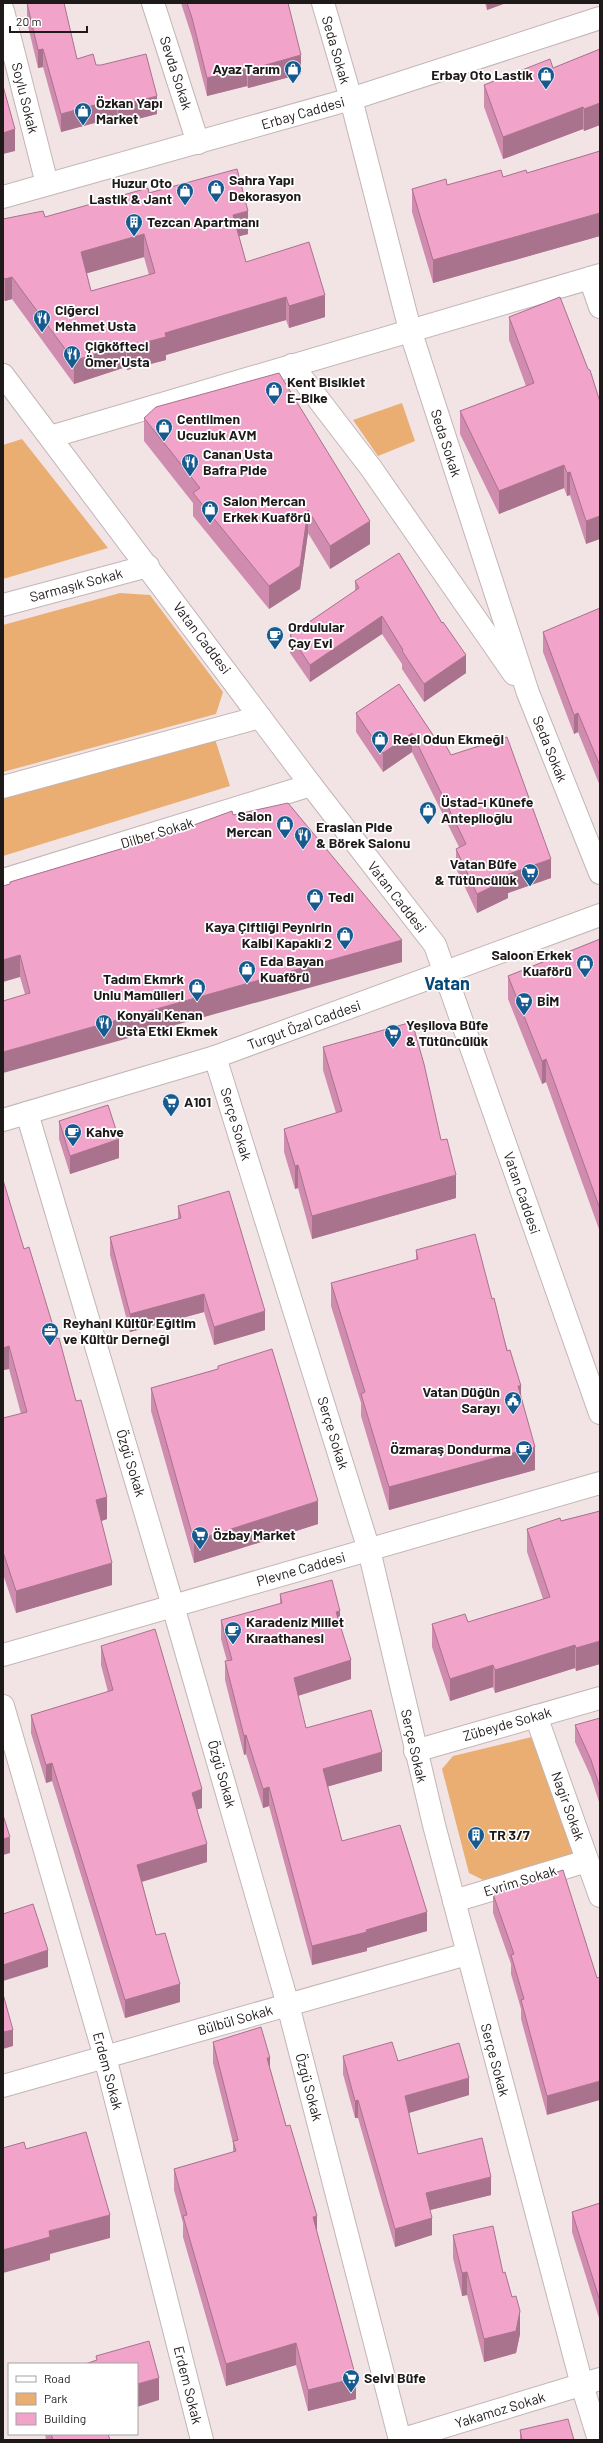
<svg xmlns="http://www.w3.org/2000/svg" width="603" height="2443" font-family="Barlow,sans-serif">
	<style>
		.green { fill: #eaae72 }
		.lines { fill: none; stroke-linecap: round; stroke-linejoin: round }
		.minor-casing { stroke: #c3b5b6; stroke-width: 24 }
		.tertiary-casing { stroke: #c3b5b6; stroke-width: 24 }
		.minor { stroke: #fff; stroke-width: 22 }
		.tertiary { stroke: #fff; stroke-width: 22 }
		.wall { fill: #cf8cae; fill-rule: evenodd }
		.shaded-wall { fill: #a9728d }
		.building { fill: #f1a3ca; stroke: #a9728d; fill-rule: evenodd }
		.labels { text-anchor: middle; stroke-width: 3.5; stroke-linejoin: round; paint-order: stroke }
		.street-label { font-size: 14px; fill: #1f1a1a; stroke: #fff }
		.poi-label { font-size: 14px; font-weight: bold; fill: #1f1a1a; stroke: #fff; text-anchor: start }
		.district-label { font-size: 18px; font-weight: bold; fill: #064978; stroke: #fff }
	</style>
	<rect width="100%" height="100%" fill="#f2e4e5"/>
	<g class="green">
		<polygon points="402,403 415,441 378,456 353,420"/>
		<polygon points="22,439 108,548 3,579 3,445"/>
		<polygon points="120,593 150,595 223,692 216,714 3,772 3,625"/>
		<polygon points="215,739 230,786 3,856 3,793"/>
		<polygon points="540,1735 576,1855 483,1880 469,1873 442,1769 453,1756"/>
	</g>
	<g class="lines">
		<g class="minor-casing">
			<g id="minor">
				<polyline points="153,3 198,143"/>
				<polyline points="323,3 351,99 410,330 528,693 600,873"/>
				<polyline points="3,11 47,184"/>
				<polyline points="590,278 600,307"/>
				<polyline points="292,365 371,468 514,674"/>
				<polyline points="50,437 600,275"/>
				<polyline points="3,605 148,566"/>
				<polyline points="3,787 260,717"/>
				<polyline points="3,880 311,785"/>
				<polyline points="215,1057 369,1550 434,1825 582,2385 599,2440"/>
				<polyline points="27,1113 173,1606 288,2005 400,2440 600,2379"/>
				<polyline points="3,1706 105,2057 202,2440"/>
				<polyline points="536,1716 600,1896"/>
				<polyline points="415,1751 600,1698"/>
				<polyline points="454,1901 587,1861"/>
				<polyline points="3,2086 467,1954"/>
			</g>
		</g>
		<g class="tertiary-casing">
			<g id="tertiary">
				<polyline points="3,197 351,99 600,18"/>
				<polyline points="3,375 311,785 435,945 600,1413"/>
				<polyline points="3,1120 215,1057 600,915"/>
				<polyline points="3,1655 600,1483"/>
			</g>
		</g>
		<use href="#minor" class="minor"/>
		<use href="#tertiary" class="tertiary"/>
	</g>
	<g class="wall">
		<polygon points="27,3 77,59 96,65 157,114 118,124 117,117 61,132 43,67 38,68 27,22"/>
		<polygon points="181,3 288,3 301,74 248,88 247,86 207,96 192,37"/>
		<polygon points="485,3 506,3 487,10"/>
		<polygon points="600,49 600,125 584,131 583,129 503,159 484,107 484,85 553,68"/>
		<polygon points="600,151 600,236 433,283 412,212 412,189 447,185 527,173"/>
		<path d="M149,193l99,41 -9,2 7,26 79,55 -36,11 -3,-8 -120,35v5l-39,10 -1,-3 -52,17 -62,-85 -7,2 -2,-2v-80l42,-2zM144,257l5,18 -58,16 -4,-18z"/>
		<polygon points="509,317 588,369 586,544 570,495 567,496 564,488 499,514 460,434 460,411 526,386 509,340"/>
		<polygon points="144,418 370,544 330,569 308,533 300,589 269,609 193,516 193,503 144,441"/>
		<polygon points="355,581 466,673 424,702 402,669 402,664 382,634 310,682 290,653 290,635 355,591"/>
		<polygon points="600,608 600,786 578,732 574,734 543,652 543,632"/>
		<polygon points="399,684 439,744 451,755 551,878 508,893 508,898 477,913 456,868 456,849 459,847 412,752 383,772 356,732 356,713"/>
		<polygon points="233,815 402,962 25,994 20,977 10,882"/>
		<polygon points="600,939 600,1232 546,1082 542,1084 508,999 508,976"/>
		<polygon points="323,1047 441,1140 456,1198 312,1239 298,1188 295,1189 284,1152 284,1129 336,1113 323,1070"/>
		<polygon points="59,1121 119,1158 70,1174 59,1139"/>
		<polygon points="178,1206 265,1330 214,1345 204,1312 130,1332 110,1255 110,1237 178,1219"/>
		<polygon points="24,1249 107,1519 101,1521 112,1585 16,1613 3,1574 3,1418 21,1414 9,1369 3,1370"/>
		<polygon points="416,1250 492,1299 521,1394 535,1470 389,1510 361,1416 361,1403 331,1306 331,1283 416,1260"/>
		<polygon points="218,1366 318,1524 194,1563 151,1411 151,1388 218,1369"/>
		<polygon points="600,1511 600,1664 576,1671 575,1668 495,1693 493,1687 450,1701 432,1647 432,1624 468,1622 543,1599 527,1552 527,1529"/>
		<polygon points="280,1594 340,1624 351,1679 298,1696 306,1728 382,1771 328,1786 342,1841 427,1931 367,1948 367,1951 312,1965 269,1806 263,1808 246,1754 244,1755 225,1680 225,1661 227,1661 221,1639 221,1620 280,1604"/>
		<polygon points="101,1646 202,1808 197,1809 207,1862 142,1882 156,1935 180,2002 125,2018 52,1781 46,1783 31,1733 31,1715 108,1692 101,1665"/>
		<polygon points="600,1718 600,1805 591,1777 575,1742 575,1725"/>
		<polygon points="493,1894 597,1978 547,2115 521,2019 521,2009 511,1974 511,1964 493,1913"/>
		<polygon points="213,2042 270,2069 317,2232 356,2399 308,2411 296,2365 226,2386 183,2237 183,2223 174,2190 174,2169 233,2152 233,2143 213,2063"/>
		<polygon points="343,2056 398,2061 469,2095 409,2113 418,2154 491,2195 430,2210 432,2235 395,2247 358,2118 355,2118 343,2074"/>
		<polygon points="600,2203 599,2318 572,2232 572,2212"/>
		<polygon points="453,2235 503,2273 512,2297 520,2334 516,2353 484,2362 467,2295 462,2296 453,2258"/>
		<polygon points="520,2430 574,2440 520,2440"/>
		<polygon points="45,2434 108,2434 110,2440 46,2440"/>
	</g>
	<g class="shaded-wall">
		<polygon points="487,3 506,3 487,10"/>
		<polygon points="43,49 43,67 38,68 38,50"/>
		<polygon points="301,55 301,74 248,88 248,70"/>
		<polygon points="247,68 247,86 207,96 207,78"/>
		<polygon points="157,96 157,114 118,124 118,106"/>
		<polygon points="117,99 117,117 61,132 61,114"/>
		<polygon points="600,103 600,125 584,131 584,109"/>
		<polygon points="583,107 583,129 503,159 503,137"/>
		<polygon points="15,129 15,151 3,154 3,133"/>
		<polygon points="248,211 248,234 233,238 233,215"/>
		<polygon points="600,213 600,236 433,283 433,260"/>
		<polygon points="144,234 144,257 81,275 81,252"/>
		<polygon points="12,277 12,299 5,301 5,279"/>
		<polygon points="325,295 325,317 289,328 289,306"/>
		<polygon points="286,297 286,320 166,355 166,360 127,370 127,347 165,333"/>
		<polygon points="126,344 126,367 74,384 74,361"/>
		<polygon points="564,465 564,488 499,514 499,491"/>
		<polygon points="570,472 570,495 567,496 567,473"/>
		<polygon points="308,510 308,533 300,589 269,609 269,586"/>
		<polygon points="600,516 600,539 586,544 586,521"/>
		<polygon points="370,521 370,544 330,569 330,546"/>
		<polygon points="382,616 382,634 310,682 310,665"/>
		<polygon points="466,655 466,673 424,702 424,684"/>
		<polygon points="578,713 578,732 574,734 574,715"/>
		<polygon points="412,733 412,752 383,772 383,753"/>
		<polygon points="551,859 551,878 508,893 508,898 477,913 477,894 506,875"/>
		<polygon points="402,940 402,962 3,1073 3,1052"/>
		<polygon points="20,955 20,977 3,982 3,960"/>
		<polygon points="546,1059 546,1082 542,1084 542,1061"/>
		<polygon points="119,1139 119,1158 70,1174 70,1156"/>
		<polygon points="298,1165 298,1188 295,1189 295,1166"/>
		<polygon points="456,1175 456,1198 312,1239 312,1216"/>
		<polygon points="204,1294 204,1312 130,1332 130,1314"/>
		<polygon points="265,1311 265,1330 214,1345 214,1327"/>
		<polygon points="9,1346 9,1369 3,1370 3,1348"/>
		<polygon points="518,1386 521,1386 521,1409"/>
		<polygon points="535,1447 535,1470 389,1510 389,1487"/>
		<polygon points="107,1497 107,1519 96,1523 96,1500"/>
		<polygon points="318,1501 318,1524 194,1563 194,1541"/>
		<polygon points="112,1563 112,1585 16,1613 16,1591"/>
		<polygon points="340,1611 340,1630 336,1612"/>
		<polygon points="600,1641 600,1664 576,1671 576,1648"/>
		<polygon points="575,1645 575,1668 495,1693 495,1670"/>
		<polygon points="351,1660 351,1679 294,1697 294,1678"/>
		<polygon points="493,1665 493,1687 450,1701 450,1679"/>
		<polygon points="246,1735 246,1754 244,1755 244,1736"/>
		<polygon points="382,1752 382,1771 323,1788 323,1769"/>
		<polygon points="52,1763 52,1781 46,1783 46,1765"/>
		<polygon points="269,1787 269,1806 263,1808 263,1789"/>
		<polygon points="202,1789 202,1808 192,1811 192,1793"/>
		<polygon points="10,1837 10,1853 3,1855 3,1839"/>
		<polygon points="207,1844 207,1862 137,1883 137,1865"/>
		<polygon points="427,1912 427,1931 367,1948 367,1951 312,1965 312,1946"/>
		<polygon points="48,1950 48,1967 3,1981 3,1965"/>
		<polygon points="180,1984 180,2002 125,2018 125,2000"/>
		<polygon points="13,2030 13,2046 3,2049 3,2032"/>
		<polygon points="267,2058 270,2058 270,2079"/>
		<polygon points="469,2078 469,2095 405,2114 405,2096"/>
		<polygon points="600,2081 600,2100 547,2115 547,2096"/>
		<polygon points="358,2100 358,2118 355,2118 355,2101"/>
		<polygon points="491,2177 491,2195 426,2211 426,2193"/>
		<polygon points="110,2215 110,2238 50,2254 50,2260 3,2273 3,2250 49,2231"/>
		<polygon points="317,2216 317,2238 313,2217"/>
		<polygon points="432,2218 432,2235 395,2247 395,2229"/>
		<polygon points="467,2272 467,2295 462,2296 462,2273"/>
		<polygon points="600,2297 600,2318 599,2318 599,2298"/>
		<polygon points="520,2311 520,2334 516,2353 484,2362 484,2339"/>
		<polygon points="296,2343 296,2365 226,2386 226,2364"/>
		<polygon points="159,2378 159,2400 137,2407 137,2384"/>
		<polygon points="356,2378 356,2399 308,2411 308,2390"/>
	</g>
	<g class="building">
		<polygon points="27,3 64,3 77,59 93,54 96,65 101,65 146,54 157,96 118,106 117,99 61,114 43,49 38,50"/>
		<polygon points="187,3 288,3 301,55 248,70 247,68 207,78 192,18"/>
		<polygon points="600,49 600,103 584,109 583,107 503,137 484,85 550,59 553,68"/>
		<polygon points="3,86 15,129 3,133"/>
		<polygon points="600,151 600,213 433,260 412,189 446,179 447,185 501,170 503,177 526,170 527,173"/>
		<path d="M237,169l11,42 -15,4 13,47 63,-20 16,53 -36,11 -3,-9 -121,36 1,4 -39,10 -1,-3 -52,17 -62,-84 -7,2 -2,-2v-58l40,-8 2,6 103,-29 1,5zM144,234l11,39 -64,18 -10,-39z"/>
		<polygon points="560,297 588,369 590,370 600,402 600,516 586,521 570,472 567,473 564,465 499,491 460,411 534,383 509,317"/>
		<polygon points="279,373 370,521 330,546 308,510 300,566 269,586 193,493 200,488 144,418 156,407"/>
		<polygon points="399,553 442,623 443,622 466,655 424,684 402,651 403,650 382,616 310,665 290,635 359,588 355,581"/>
		<polygon points="600,608 600,766 578,713 574,715 543,632"/>
		<polygon points="399,684 439,744 444,742 451,755 507,737 551,859 506,875 508,879 477,894 456,849 466,844 412,733 383,753 356,713"/>
		<polygon points="288,803 402,940 3,1052 3,1001 30,993 20,955 3,960 3,886 10,884 10,882 164,836 232,811 233,815"/>
		<polygon points="600,939 600,1209 546,1059 542,1061 508,976"/>
		<polygon points="412,1022 424,1064 441,1140 447,1139 456,1175 312,1216 298,1165 295,1166 284,1129 342,1111 323,1047"/>
		<polygon points="108,1105 119,1139 70,1156 59,1121"/>
		<polygon points="3,1180 24,1249 29,1247 57,1339 59,1338 76,1401 81,1400 107,1497 96,1500 112,1563 16,1591 3,1552 3,1418 27,1412 9,1346 3,1348"/>
		<polygon points="229,1191 265,1311 214,1327 204,1294 130,1314 110,1237 181,1218 178,1206"/>
		<polygon points="475,1234 492,1299 494,1298 507,1351 510,1350 521,1386 518,1386 535,1447 389,1487 361,1394 365,1392 331,1283 418,1259 416,1250"/>
		<polygon points="272,1349 318,1501 194,1541 151,1388 218,1369 218,1366"/>
		<polygon points="600,1511 600,1641 576,1648 575,1645 495,1670 493,1665 450,1679 432,1624 465,1614 468,1622 550,1597 527,1529 560,1518 561,1521"/>
		<polygon points="332,1580 340,1611 336,1612 351,1660 294,1678 306,1728 371,1710 382,1752 323,1769 342,1841 400,1825 427,1912 366,1930 367,1932 312,1946 269,1787 263,1789 246,1735 244,1736 225,1661 232,1660 221,1620 282,1603 280,1594"/>
		<polygon points="155,1629 202,1789 192,1793 207,1844 137,1865 156,1935 165,1933 180,1984 125,2000 52,1763 46,1765 31,1715 113,1690 101,1646"/>
		<polygon points="600,1718 600,1788 591,1760 575,1725"/>
		<polygon points="3,1815 10,1837 3,1839"/>
		<polygon points="563,1870 597,1978 600,1977 600,2081 547,2096 521,2000 524,1999 511,1955 514,1954 493,1894"/>
		<polygon points="33,1904 48,1950 3,1965 3,1914"/>
		<polygon points="3,1994 13,2030 3,2032"/>
		<polygon points="261,2027 270,2058 267,2058 286,2126 290,2125 317,2216 313,2217 356,2378 308,2390 296,2343 226,2364 183,2216 187,2215 174,2169 236,2151 233,2141 238,2140 213,2042"/>
		<polygon points="392,2042 398,2061 459,2043 469,2078 405,2096 418,2154 482,2138 491,2177 426,2193 432,2218 395,2229 358,2100 355,2101 343,2056"/>
		<polygon points="86,2132 110,2215 49,2231 50,2237 3,2250 3,2148 24,2142 26,2149"/>
		<polygon points="600,2203 600,2297 599,2298 572,2212"/>
		<polygon points="493,2226 503,2273 505,2272 512,2297 516,2296 520,2311 516,2331 484,2339 467,2272 462,2273 453,2235"/>
		<polygon points="149,2341 159,2378 137,2384 137,2364 85,2364 97,2360 96,2356"/>
		<polygon points="568,2419 574,2440 522,2440 520,2430"/>
		<polygon points="51,2434 108,2434 110,2440 53,2440"/>
	</g>
	<defs>
		<g id="shop-pin" transform="scale(0.9)"><path d="M0 17L-7.5 6A9.5 9.5 0 1 1 7.5 6Z" fill="#165a8f" stroke="#fff"/><path d="M-5-2.5h2.3a2.7 3.5 0 0 1 5.4 0H5L5.5 6h-11ZM-1.5-2.5h3a1.5 2.3 0 0 0-3 0Z" fill="#fff"/></g>
		<g id="building-pin" transform="scale(0.9)"><path d="M0 17L-7.5 6A9.5 9.5 0 1 1 7.5 6Z" fill="#165a8f" stroke="#fff"/><path d="M-4-6H4V6H1V3H-1V6H-4ZM-2.5-4.3h1.7v1.8h-1.7ZM.8-4.3h1.7v1.8H.8ZM-2.5-1h1.7V.8h-1.7ZM.8-1h1.7V.8H.8Z" fill="#fff"/></g>
		<g id="restaurant-pin" transform="scale(0.9)"><path d="M0 17L-7.5 6A9.5 9.5 0 1 1 7.5 6Z" fill="#165a8f" stroke="#fff"/><path d="M-5-6h1v4h1v-4h1v4h1v-4h1v5L-1.5 .5V6h-2V.5L-5-1ZM5-6V6H3V1.5H1.5Q1.5-4 5-6Z" fill="#fff"/></g>
		<g id="cafe-pin" transform="scale(0.9)"><path d="M0 17L-7.5 6A9.5 9.5 0 1 1 7.5 6Z" fill="#165a8f" stroke="#fff"/><path d="M-5.5-4.5H6V0H3Q3 3.5 0 3.5H-2.5Q-5.5 3.5-5.5 0ZM3-3.2v2h1.7v-2ZM-6 4.5H4V6H-6Z" fill="#fff"/></g>
		<g id="supermarket-pin" transform="scale(0.9)"><path d="M0 17L-7.5 6A9.5 9.5 0 1 1 7.5 6Z" fill="#165a8f" stroke="#fff"/><path d="M-6-5.5h2.5l.6 2H6L4.5 2H-2.5L-4.4-4H-6ZM-1.5 3.2a1.3 1.3 0 1 0 .1 0ZM3 3.2a1.3 1.3 0 1 0 .1 0Z" fill="#fff"/></g>
		<g id="office-pin" transform="scale(0.9)"><path d="M0 17L-7.5 6A9.5 9.5 0 1 1 7.5 6Z" fill="#165a8f" stroke="#fff"/><path d="M-6-3h4V-5.5h4V-3h4V5H-6ZM-1-4.5V-3h2v-1.5ZM-6 0V1H6V0Z" fill="#fff"/></g>
		<g id="civic-pin" transform="scale(0.9)"><path d="M0 17L-7.5 6A9.5 9.5 0 1 1 7.5 6Z" fill="#165a8f" stroke="#fff"/><path d="M-.6-6.5H3V-4.5H.6V-3L4-1V1h2V6H-6V1h2V-1L-.6-3ZM-1.2 2.5V6h2.4V2.5Z" fill="#fff"/></g>
	</defs>
	<g fill-rule="evenodd">
		<use href="#shop-pin" x="293" y="69"/>
		<use href="#shop-pin" x="546" y="75"/>
		<use href="#shop-pin" x="83" y="111"/>
		<use href="#shop-pin" x="216" y="188"/>
		<use href="#shop-pin" x="185" y="191"/>
		<use href="#building-pin" x="134" y="222"/>
		<use href="#restaurant-pin" x="42" y="318"/>
		<use href="#restaurant-pin" x="72" y="354"/>
		<use href="#shop-pin" x="274" y="390"/>
		<use href="#shop-pin" x="164" y="427"/>
		<use href="#restaurant-pin" x="190" y="462"/>
		<use href="#shop-pin" x="210" y="509"/>
		<use href="#cafe-pin" x="275" y="635"/>
		<use href="#shop-pin" x="380" y="739"/>
		<use href="#shop-pin" x="428" y="810"/>
		<use href="#shop-pin" x="285" y="824"/>
		<use href="#restaurant-pin" x="303" y="835"/>
		<use href="#supermarket-pin" x="530" y="872"/>
		<use href="#shop-pin" x="315" y="897"/>
		<use href="#shop-pin" x="345" y="935"/>
		<use href="#shop-pin" x="585" y="963"/>
		<use href="#shop-pin" x="247" y="969"/>
		<use href="#shop-pin" x="197" y="987"/>
		<use href="#supermarket-pin" x="524" y="1001"/>
		<use href="#restaurant-pin" x="104" y="1023"/>
		<use href="#supermarket-pin" x="393" y="1033"/>
		<use href="#supermarket-pin" x="171" y="1102"/>
		<use href="#cafe-pin" x="73" y="1132"/>
		<use href="#office-pin" x="50" y="1331"/>
		<use href="#civic-pin" x="513" y="1400"/>
		<use href="#cafe-pin" x="524" y="1449"/>
		<use href="#supermarket-pin" x="200" y="1535"/>
		<use href="#cafe-pin" x="233" y="1630"/>
		<use href="#building-pin" x="476" y="1835"/>
		<use href="#supermarket-pin" x="351" y="2378"/>
	</g>
	<g class="labels">
		<g class="street-label">
			<text transform="translate(336 50) rotate(74)" y="5">Seda Sokak</text>
			<text transform="translate(176 73) rotate(72)" y="5">Sevda Sokak</text>
			<text transform="translate(25 98) rotate(76)" y="5">Soylu Sokak</text>
			<text transform="translate(303 113) rotate(-16)" y="5">Erbay Caddesi</text>
			<text transform="translate(446 443) rotate(72)" y="5">Seda Sokak</text>
			<text transform="translate(76 585) rotate(-15)" y="5">Sarmaşık Sokak</text>
			<text transform="translate(202 638) rotate(53)" y="5">Vatan Caddesi</text>
			<text transform="translate(550 749) rotate(68)" y="5">Seda Sokak</text>
			<text transform="translate(157 833) rotate(-17)" y="5">Dilber Sokak</text>
			<text transform="translate(397 897) rotate(52)" y="5">Vatan Caddesi</text>
			<text transform="translate(304 1025) rotate(-20)" y="5">Turgut Özal Caddesi</text>
			<text transform="translate(236 1124) rotate(73)" y="5">Serçe Sokak</text>
			<text transform="translate(522 1193) rotate(71)" y="5">Vatan Caddesi</text>
			<text transform="translate(333 1433) rotate(73)" y="5">Serçe Sokak</text>
			<text transform="translate(131 1463) rotate(73)" y="5">Özgü Sokak</text>
			<text transform="translate(301 1569) rotate(-16)" y="5">Plevne Caddesi</text>
			<text transform="translate(507 1724) rotate(-16)" y="5">Zübeyde Sokak</text>
			<text transform="translate(414 1746) rotate(77)" y="5">Serçe Sokak</text>
			<text transform="translate(222 1774) rotate(74)" y="5">Özgü Sokak</text>
			<text transform="translate(568 1806) rotate(70)" y="5">Nagir Sokak</text>
			<text transform="translate(520 1881) rotate(-17)" y="5">Evrim Sokak</text>
			<text transform="translate(235 2020) rotate(-16)" y="5">Bülbül Sokak</text>
			<text transform="translate(495 2060) rotate(75)" y="5">Serçe Sokak</text>
			<text transform="translate(108 2071) rotate(75)" y="5">Erdem Sokak</text>
			<text transform="translate(309 2087) rotate(75)" y="5">Özgü Sokak</text>
			<text transform="translate(188 2385) rotate(76)" y="5">Erdem Sokak</text>
			<text transform="translate(500 2410) rotate(-17)" y="5">Yakamoz Sokak</text>
		</g>
		<g class="poi-label">
			<text x="280" y="74" text-anchor="end">Ayaz Tarım</text>
			<text x="533" y="80" text-anchor="end">Erbay Oto Lastik</text>
			<text x="96" y="108">Özkan Yapı<tspan x="96" dy="16">Market</tspan></text>
			<text x="229" y="185">Sahra Yapı<tspan x="229" dy="16">Dekorasyon</tspan></text>
			<text x="172" y="188" text-anchor="end">Huzur Oto<tspan x="172" dy="16">Lastik &amp; Jant</tspan></text>
			<text x="147" y="227">Tezcan Apartmanı</text>
			<text x="55" y="315">Ciğerci<tspan x="55" dy="16">Mehmet Usta</tspan></text>
			<text x="85" y="351">Çiğköfteci<tspan x="85" dy="16">Ömer Usta</tspan></text>
			<text x="287" y="387">Kent Bisiklet<tspan x="287" dy="16">E-Bike</tspan></text>
			<text x="177" y="424">Centilmen<tspan x="177" dy="16">Ucuzluk AVM</tspan></text>
			<text x="203" y="459">Canan Usta<tspan x="203" dy="16">Bafra Pide</tspan></text>
			<text x="223" y="506">Salon Mercan<tspan x="223" dy="16">Erkek Kuaförü</tspan></text>
			<text x="288" y="632">Ordulular<tspan x="288" dy="16">Çay Evi</tspan></text>
			<text x="393" y="744">Reel Odun Ekmeği</text>
			<text x="441" y="807">Üstad-ı Künefe<tspan x="441" dy="16">Anteplioğlu</tspan></text>
			<text x="272" y="821" text-anchor="end">Salon<tspan x="272" dy="16">Mercan</tspan></text>
			<text x="316" y="832">Eraslan Pide<tspan x="316" dy="16">&amp; Börek Salonu</tspan></text>
			<text x="517" y="869" text-anchor="end">Vatan Büfe<tspan x="517" dy="16">&amp; Tütüncülük</tspan></text>
			<text x="328" y="902">Tedi</text>
			<text x="332" y="932" text-anchor="end">Kaya Çiftliği Peynirin<tspan x="332" dy="16">Kalbi Kapaklı 2</tspan></text>
			<text x="572" y="960" text-anchor="end">Saloon Erkek<tspan x="572" dy="16">Kuaförü</tspan></text>
			<text x="260" y="966">Eda Bayan<tspan x="260" dy="16">Kuaförü</tspan></text>
			<text x="184" y="984" text-anchor="end">Tadım Ekmrk<tspan x="184" dy="16">Unlu Mamülleri</tspan></text>
			<text x="537" y="1006">BİM</text>
			<text x="117" y="1020">Konyalı Kenan<tspan x="117" dy="16">Usta Etki Ekmek</tspan></text>
			<text x="406" y="1030">Yeşilova Büfe<tspan x="406" dy="16">&amp; Tütüncülük</tspan></text>
			<text x="184" y="1107">A101</text>
			<text x="86" y="1137">Kahve</text>
			<text x="63" y="1328">Reyhani Kültür Eğitim<tspan x="63" dy="16">ve Kültür Derneği</tspan></text>
			<text x="500" y="1397" text-anchor="end">Vatan Düğün<tspan x="500" dy="16">Sarayı</tspan></text>
			<text x="511" y="1454" text-anchor="end">Özmaraş Dondurma</text>
			<text x="213" y="1540">Özbay Market</text>
			<text x="246" y="1627">Karadeniz Millet<tspan x="246" dy="16">Kıraathanesi</tspan></text>
			<text x="489" y="1840">TR 3/7</text>
			<text x="364" y="2383">Selvi Büfe</text>
		</g>
		<g class="district-label">
			<text x="447" y="990">Vatan</text>
		</g>
	</g>
	<rect width="603" height="2443" fill="none" stroke="#1f1a1a" stroke-width="8"/>
	<rect x="8" y="2363" width="130" height="72" fill="#ffffff" stroke="#a5a3a3"/>
	<rect x="16" y="2376" width="20" height="6" fill="#ffffff" stroke="#a5a3a3"/>
	<text x="44" y="2383" font-size="12" fill="#1f1a1a">Road</text>
	<rect x="16" y="2393" width="20" height="12" fill="#eaae72" stroke="#a5a3a3"/>
	<text x="44" y="2403" font-size="12" fill="#1f1a1a">Park</text>
	<rect x="16" y="2413" width="20" height="12" fill="#f1a3ca" stroke="#a5a3a3"/>
	<text x="44" y="2423" font-size="12" fill="#1f1a1a">Building</text>
	<path d="M10 26v6h77v-6" fill="none" stroke="#1f1a1a" stroke-width="2"/>
	<text x="16" y="26" font-size="12" fill="#1f1a1a" stroke="#ffffff" stroke-width="3" paint-order="stroke">20 m</text>
</svg>
